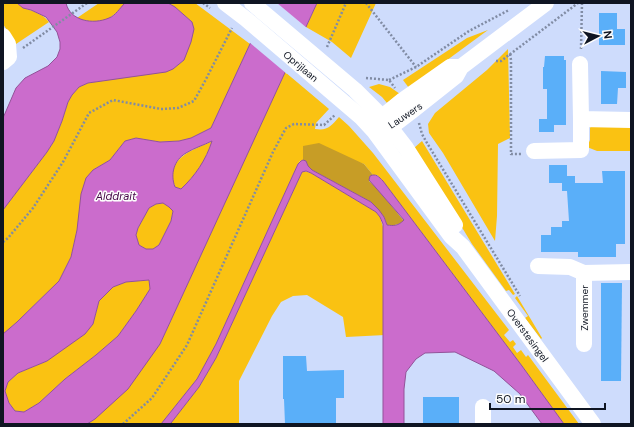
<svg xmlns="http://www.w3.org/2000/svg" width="634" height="427" font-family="'DM Sans',sans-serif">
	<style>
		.green { fill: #fac212 }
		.forest { fill: #c79d26 }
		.water { fill: #cb6ccc; stroke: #935299; fill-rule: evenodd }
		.pier { fill: #cedcfc }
		.building { fill: #5aaff9 }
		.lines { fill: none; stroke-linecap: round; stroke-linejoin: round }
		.path { stroke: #818ca4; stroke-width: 2.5; stroke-dasharray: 2 2; stroke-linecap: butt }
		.minor { stroke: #fff; stroke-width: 16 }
		.labels { text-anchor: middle; stroke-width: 3; stroke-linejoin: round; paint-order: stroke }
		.street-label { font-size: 10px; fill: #0f1522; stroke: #fdfdfd }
		.water-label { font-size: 11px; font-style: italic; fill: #450647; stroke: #fdfdfd }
	</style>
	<rect width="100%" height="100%" fill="#cedcfc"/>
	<g class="green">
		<path d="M3,3c4,0 9,-1 13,0 3,1 5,4 8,5 10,4 18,5 25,14l-33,22 -13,-20z"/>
		<path d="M99,3h26c-4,5 -9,10 -14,14 -8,7 -25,5 -34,1z"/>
		<polygon points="168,3 195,3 250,44 211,128 191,138 179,141 160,142 136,138 125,141 110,160 93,170 77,231 71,257 59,281 17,322 3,334 3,210 47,152 54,141 62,121 68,102 72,95 79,87 88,83 173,69 184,60 192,22 175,7"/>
		<polygon points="317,3 376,3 351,58 332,42 306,27"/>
		<polygon points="488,30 409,88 403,80 467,38"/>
		<polygon points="508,49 510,138 498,144 497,216 495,241 443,153 429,133 428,124 435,113 487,70"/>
		<path d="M285,72l44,37 -13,14 -1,6c13,2 16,-3 24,-12l10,9 24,27 136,177 -5,5 6,7 3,-2 3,4 -3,3 4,6 4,-3 5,7 2,-2 51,69h-15l-42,-58 -139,-185 -6,-6h-4l-9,-11 -61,-18v14l-3,1 -2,3 -82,180 -19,35 -36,45h-74l8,-5 65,-75z"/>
		<polygon points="379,84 390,87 400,94 387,103 382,97 369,87"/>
		<polygon points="631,121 631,151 597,151 587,147 590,140 590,128 592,124"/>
		<path d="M213,141l-12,25 -12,15 -8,8 -6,-2c-11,-29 18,-37 38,-46z"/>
		<polygon points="422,141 515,294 513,295 509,290 506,291 472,244 414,148"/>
		<polygon points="304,171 311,173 376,212 380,217 383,227 383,322 385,335 346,337 343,317 307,295 293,296 281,302 272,316 239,381 239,424 170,424 199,387 216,358 302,172"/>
		<polygon points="163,203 169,207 173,211 171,221 159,245 153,249 146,249 139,245 136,235 138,228 149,208 156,204"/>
		<polygon points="149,280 150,289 136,311 118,336 96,355 65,379 39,403 24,412 15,411 9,403 5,391 8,382 18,373 47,361 93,324 99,301 113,287 126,282"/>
		<polygon points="517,296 542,338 541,339 525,318 528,316 515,298"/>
	</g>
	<path class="forest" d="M319,143l45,21 9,11 -3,1 -1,5 7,6 28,34c-6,4 -10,5 -17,4l-3,-8 -13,-15 -59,-32 -4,-4 -2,-4 -3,-2v-14z"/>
	<g class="water">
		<path d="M17,3h49c4,18 27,22 43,15 6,-2 11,-10 16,-15h43l7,4 17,15 2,7 -3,13 -7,18 -11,9 -7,3 -78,11 -9,4 -7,8 -4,7 -6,19 -8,20 -7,11 -44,58v-92l13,-30 9,-10 23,-12 9,-9 3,-8v-7l-3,-10 -11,-15 -15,-7 -8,-2z"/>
		<path d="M269,3h48l-157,341 -32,45 -33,30 -8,5h-84v-90l14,-12 42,-41 12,-24 6,-27 4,-36 5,-16 7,-8 17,-10 15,-19 11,-3 24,4 19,-1 12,-3 20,-10zM212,141c-6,19 -17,35 -31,48l-6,-2c-5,-13 -1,-27 11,-34 8,-5 18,-8 26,-12zM163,203l6,4 4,4 -2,10 -12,24 -6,4h-7l-7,-4 -3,-10 2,-7 11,-20 7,-4zM149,280l1,9 -14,22 -18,25 -22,19 -31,24 -26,24 -15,9 -9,-1 -6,-8 -4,-12 3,-9 10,-9 29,-12 38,-27 8,-10 6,-23 14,-14 13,-5z"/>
		<path d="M303,160l3,1 2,5 4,4 59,32 8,8 5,7 3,8c7,1 11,1 17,-5l-35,-40 1,-4c6,-3 9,1 13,5l139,185 42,58h-22l-22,-30 -26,-23 -39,-19 -30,1 -9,6 -10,13 -2,17v35h-21v-200l-3,-7 -4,-5 -65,-39 -5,-2 -4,1 -86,186 -17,29 -28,36 -1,1h-9l36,-45 19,-35 82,-180 3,-3z"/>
	</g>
	<polygon class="pier" points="266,3 277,3 307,28 287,74 249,42"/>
	<g class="building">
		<polygon points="599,13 617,13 617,29 625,29 625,45 599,45"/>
		<polygon points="545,56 564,56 564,60 566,60 566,125 554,125 554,132 539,132 539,119 547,119 547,89 543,89 543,67 544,67"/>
		<polygon points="601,71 626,72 626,88 618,88 617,104 601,104"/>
		<polygon points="549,165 567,165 567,176 575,176 575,183 603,183 602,171 625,171 625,244 616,244 616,257 578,257 578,252 541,252 541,235 551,235 551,227 562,227 562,221 569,221 567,191 562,191 562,183 549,183"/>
		<polygon points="601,283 622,283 621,381 601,381"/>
		<polygon points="283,356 306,356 307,371 344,370 344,398 336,398 336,424 285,424 284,399 283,399"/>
		<rect x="423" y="397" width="36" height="27"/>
	</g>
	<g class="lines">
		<g class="path">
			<polyline points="203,3 210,8"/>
			<polyline points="366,3 416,67"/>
			<polyline points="327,47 346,3"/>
			<polyline points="23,48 87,3"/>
			<polyline points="581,49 582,3"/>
			<polyline points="510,54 511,60 511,154 521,154"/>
			<polyline points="496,61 501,61 578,3"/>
			<polyline points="366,78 389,80 395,88"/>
			<polyline points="389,80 416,67 469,31 509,10"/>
			<polyline points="419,123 422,134 427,143 520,296"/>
			<polyline points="3,242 8,238 33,208 63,162 89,113 113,100 161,109 178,108 194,101 205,81 232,28"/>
			<polyline points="123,424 152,398 187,345 273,152 286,128 294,124 324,125 335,115"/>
		</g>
		<g class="minor">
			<polyline points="225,3 246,19 362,118 374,131 451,236 463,247 593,424"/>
			<polyline points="252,3 355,90 382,117 406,148 455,225"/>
			<polyline points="3,36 8,44 9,57 3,62"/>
			<polyline points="580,64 581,119 631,120"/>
			<polyline points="377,126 382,117 403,100 450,67 461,67"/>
			<polyline points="381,129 391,127 412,111 456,76 461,67 546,3"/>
			<polyline points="534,151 581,150 581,119"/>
			<polyline points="538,266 570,267 584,273 631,272"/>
			<polyline points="584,273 584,344"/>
			<polyline points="483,407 483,424"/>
		</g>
	</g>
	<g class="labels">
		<g class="street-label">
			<text transform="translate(301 66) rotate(40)" y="4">Oprijlaan</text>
			<text transform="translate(405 115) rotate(-34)" y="4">Lauwers</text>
			<text transform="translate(584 308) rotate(-90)" y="4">Zwemmer</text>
			<text transform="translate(528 335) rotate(54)" y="4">Overstesingel</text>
		</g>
		<g class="water-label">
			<text x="116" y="200">Alddrait</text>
		</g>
	</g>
	<rect width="634" height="427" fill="none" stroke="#0f1522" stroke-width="8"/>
	<g transform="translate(598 36) rotate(83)" stroke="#fdfdfd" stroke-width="3" paint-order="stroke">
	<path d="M0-3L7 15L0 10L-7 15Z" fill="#0f1522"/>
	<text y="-6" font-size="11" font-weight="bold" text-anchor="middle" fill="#0f1522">N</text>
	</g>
	<path d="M490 403v6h115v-6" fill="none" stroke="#0f1522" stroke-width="2"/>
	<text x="496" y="403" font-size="12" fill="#0f1522" stroke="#fdfdfd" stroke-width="3" paint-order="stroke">50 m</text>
</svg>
